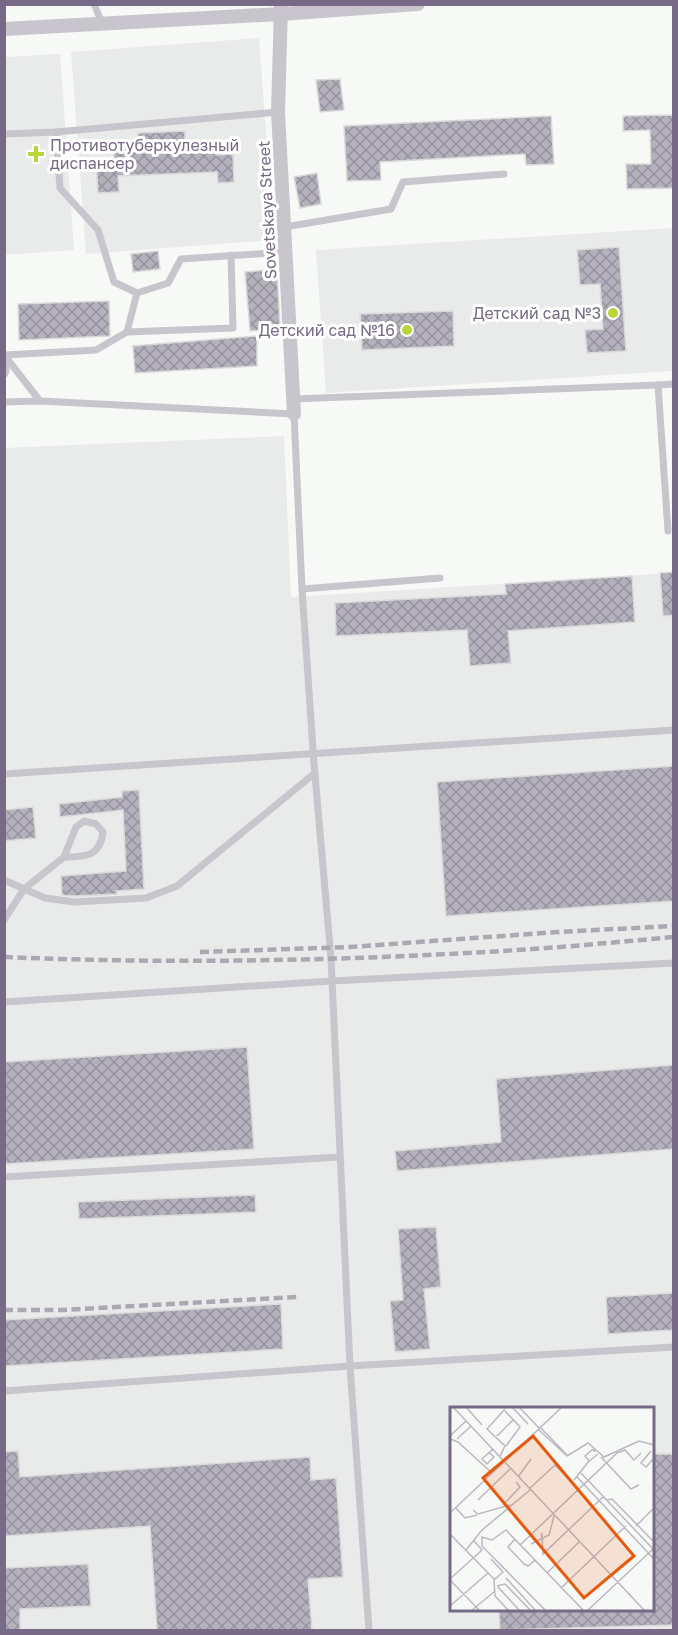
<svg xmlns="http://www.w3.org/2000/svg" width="678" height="1635" font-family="'Golos Text',sans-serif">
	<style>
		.built { fill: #e9eaea; fill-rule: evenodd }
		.building { fill: url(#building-cross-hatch); stroke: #d9dbd9; stroke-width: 1.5 }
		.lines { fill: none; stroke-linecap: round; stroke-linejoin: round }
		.service { stroke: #c8c5cc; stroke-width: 7 }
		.minor { stroke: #c8c5cc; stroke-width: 14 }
		.rail { stroke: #aca8b2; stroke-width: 4.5; stroke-dasharray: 9 4.5; stroke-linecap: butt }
		.poi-dot { fill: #b6d63a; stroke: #fff; stroke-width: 2 }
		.labels { text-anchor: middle; stroke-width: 6; stroke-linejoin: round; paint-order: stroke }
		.poi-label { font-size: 16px; fill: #766a86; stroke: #fff; text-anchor: end }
		.street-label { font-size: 16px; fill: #766a86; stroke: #fff }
		.inset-road { fill: none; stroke: #bbb7c3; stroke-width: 1.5 }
		.view { fill: #e8590c; fill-opacity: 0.15; stroke: #e8590c; stroke-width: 3 }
		.inset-edge { fill: none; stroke: #766a86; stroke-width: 3 }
	</style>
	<defs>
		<pattern id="building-cross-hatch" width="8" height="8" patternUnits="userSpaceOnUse" patternTransform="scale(1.5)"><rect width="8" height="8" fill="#b4b0bc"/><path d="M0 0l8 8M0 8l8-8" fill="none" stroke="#97939e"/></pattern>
	</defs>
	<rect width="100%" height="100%" fill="#f7f9f7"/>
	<g class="built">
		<polygon points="259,38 274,240 86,254 71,52"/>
		<polygon points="60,54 74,250 5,255 5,57"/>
		<polygon points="673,228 673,371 326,393 316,250"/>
		<path d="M284,436l7,161 382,-24v1057h-668l-1,-1182zM452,1408h200v202h-200z"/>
	</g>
	<g class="building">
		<polygon points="340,79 344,110 320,112 316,80"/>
		<polygon points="674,115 674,188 627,189 626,164 651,164 650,130 623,131 623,116"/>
		<polygon points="551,116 554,164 526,165 525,154 380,162 381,180 347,181 344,126"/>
		<polygon points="185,131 185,144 215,142 216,155 233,154 234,182 218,183 217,172 118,176 119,192 98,193 96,160 114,159 113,144 138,143 138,133"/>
		<polygon points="317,173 321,204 300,208 294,177"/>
		<polygon points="619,247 626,351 587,353 585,330 603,329 600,284 580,285 577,250"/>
		<polygon points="158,251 160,269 133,272 131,254"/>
		<polygon points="277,269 280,329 250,331 245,272"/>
		<polygon points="109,301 110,335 109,336 19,340 18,304"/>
		<polygon points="453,311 454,346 362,350 360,314"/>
		<polygon points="257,336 257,366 135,373 133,346"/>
		<polygon points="674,572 674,615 663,616 660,573"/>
		<polygon points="632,576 635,622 508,631 511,663 470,666 467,630 336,636 335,603 506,594 505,584"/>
		<polygon points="674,766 674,901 446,916 437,782"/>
		<polygon points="139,790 144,889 116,891 117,894 74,896 62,895 61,876 126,871 123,810 60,817 59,804 122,797 122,791"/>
		<polygon points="33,807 36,838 4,841 4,810"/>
		<polygon points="247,1047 254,1149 4,1164 4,1062"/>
		<polygon points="674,1065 674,1149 397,1171 395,1151 501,1142 496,1079"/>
		<polygon points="255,1195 256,1212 79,1219 78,1202"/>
		<polygon points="436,1227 441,1287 424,1289 430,1349 395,1352 390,1301 403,1300 398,1229"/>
		<polygon points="674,1293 674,1330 608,1334 606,1297"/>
		<polygon points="281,1304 283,1349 4,1366 4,1320"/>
		<polygon points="18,1451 20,1477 310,1457 311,1480 336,1478 343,1577 308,1579 312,1630 157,1630 150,1526 4,1536 4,1452"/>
		<polygon points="652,1454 674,1454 674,1625 500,1630 499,1610 652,1610"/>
		<polygon points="88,1564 91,1606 20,1609 20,1630 4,1630 4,1568"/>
	</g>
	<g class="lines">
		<g class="service">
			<polyline points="94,4 102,23"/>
			<polyline points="56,132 60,188 98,230 114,282 137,293"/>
			<polyline points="4,134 56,132 278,112"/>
			<polyline points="285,227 391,209 403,182 504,174"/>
			<polyline points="127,332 137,293 168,283 181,259 286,252"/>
			<polyline points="5,356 40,401"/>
			<polyline points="4,375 6,371 5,355 96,350 127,332 233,328 231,255"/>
			<polyline points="658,385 674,384"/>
			<polyline points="293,399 658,385 668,531"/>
			<polyline points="4,402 40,401 294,414 302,589 314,764 331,958 350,1366 369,1630"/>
			<polyline points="302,589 440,578"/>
			<polyline points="4,774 674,730"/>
			<polyline points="4,880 45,898 74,902 146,898 177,886 315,773"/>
			<path d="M4,920l20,-31 40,-32 12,-30 8,-6 12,3 7,8c-3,25 -18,25 -39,25"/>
			<polyline points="4,1002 332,981 674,963"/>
			<polyline points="4,1177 340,1157"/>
			<polyline points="4,1391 350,1366 674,1347"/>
		</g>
		<g class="minor">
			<polyline points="281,6 278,112 294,414"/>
			<polyline points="4,29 281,14 418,4"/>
		</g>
		<g class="rail">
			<polyline points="200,952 350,947 557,932 674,926"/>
			<path d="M4,957c166,7 332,4 497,-6 57,-3 115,-9 173,-14"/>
			<polyline points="4,1310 64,1310 297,1297"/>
		</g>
	</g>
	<g class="poi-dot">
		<path d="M33 145h6v6h6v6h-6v6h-6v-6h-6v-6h6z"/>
		<circle cx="613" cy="313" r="6"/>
		<circle cx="407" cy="330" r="6"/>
	</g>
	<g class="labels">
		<g class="poi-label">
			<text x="50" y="151" text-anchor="start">Противотуберкулезный<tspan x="50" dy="18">диспансер</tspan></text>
			<text x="601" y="319">Детский сад №3</text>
			<text x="395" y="336">Детский сад №16</text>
		</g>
		<g class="street-label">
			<text transform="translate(267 210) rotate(-93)" y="6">Sovetskaya Street</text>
		</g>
	</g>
	<g transform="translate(450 1407)">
		<rect width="204" height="204" fill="#f7f9f7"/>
		<path class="inset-road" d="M3,0l192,204M16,0l16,18M62,0l16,17M69,0l20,21M55,4l15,16 -14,19M90,20l27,28M88,22l29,27M0,29l16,-15M47,29l16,-16M0,32l8,3 34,31M7,32l14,-13M201,44l-10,12 5,4 8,-9M39,45l5,5 -7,7 -5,-5 11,-10M145,45l-2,-3 -8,7 4,5 9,-7M50,49l5,-10 -18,-17 18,-20M117,49l21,-13 16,14 35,-16 15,4M151,50l30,32 8,-4M131,66l73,77M68,70l13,-18M127,70l77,82M124,73l15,-19M79,82l26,-24 10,10M28,93l32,-31M156,93l6,-1 42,43M55,96l15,-16 -4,-5M6,101l9,10 12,-3M23,103l5,4 32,-9M0,106l112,-106M186,119l18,-18M0,127l44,45 1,17 14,15M91,130l1,-4 1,21 60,-57M65,132l-7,8 16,17 4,2 7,-6M81,137l18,-9 5,-19M70,138l97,-92 8,-3 9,10 7,-7M16,143l16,-20 48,-40M41,152l12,13 -9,8M97,166l32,-31M56,171l30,33M0,172l32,-29 -8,-9M0,173l30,31M47,179l8,-2 26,27M48,180l22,24M111,181l65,-62M0,199l38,-33M21,204l24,-20M96,204l-64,-65v-9l10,3 14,-10 78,81M137,204l66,-62"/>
		<path class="view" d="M83,29l101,120 -50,42 -101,-120z"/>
		<rect width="204" height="204" class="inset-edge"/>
	</g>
	<rect width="678" height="1635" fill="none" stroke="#766a86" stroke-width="12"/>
</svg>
